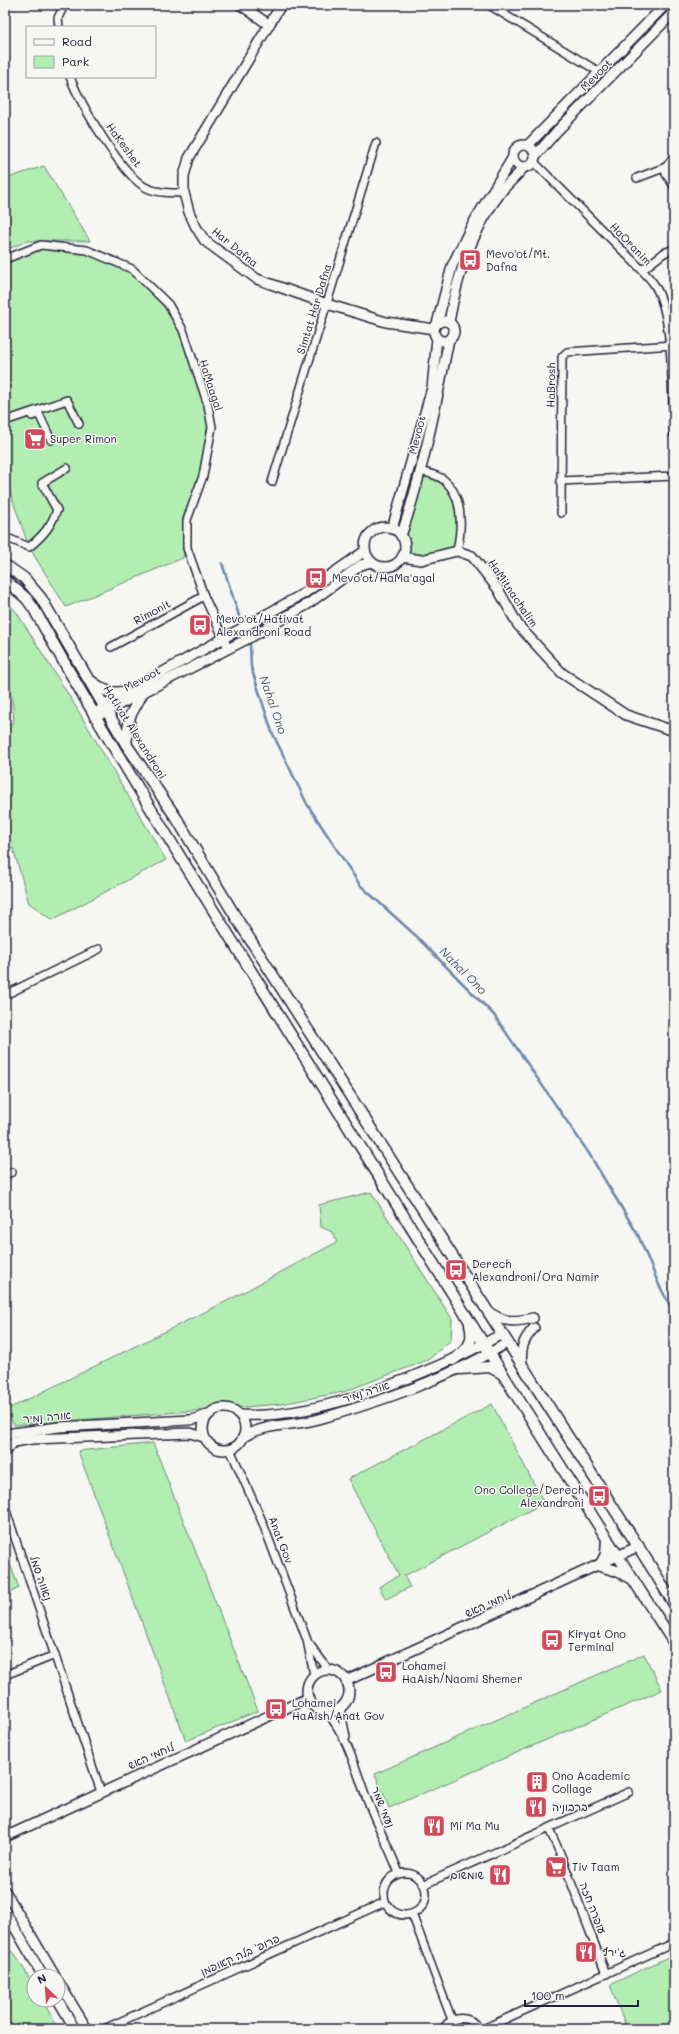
<svg xmlns="http://www.w3.org/2000/svg" width="679" height="2034" font-family="Mali,'Playpen Sans Hebrew',sans-serif">
	<style>
		.green { fill: #b2edb2; stroke: #6a8876 }
		.lines { fill: none; stroke-linecap: round; stroke-linejoin: round }
		.stream { stroke: #6b88ac; stroke-width: 2.5 }
		.minor-casing { stroke: #22223b; stroke-width: 10 }
		.tertiary-casing { stroke: #22223b; stroke-width: 12 }
		.secondary-casing { stroke: #22223b; stroke-width: 13 }
		.minor { stroke: #f6f6f2; stroke-width: 7 }
		.tertiary { stroke: #f6f6f2; stroke-width: 9 }
		.secondary { stroke: #f6f6f2; stroke-width: 10 }
		.labels { text-anchor: middle; stroke-width: 3; stroke-linejoin: round; paint-order: stroke }
		.street-label { font-size: 11px; fill: #22223b; stroke: #f6f6f2 }
		.poi-label { font-size: 11px; fill: #22223b; stroke: #f6f6f2; text-anchor: start }
		.water-label { font-size: 12px; font-style: italic; fill: #465573; stroke: #f6f6f2 }
	</style>
	<rect width="100%" height="100%" fill="#f6f6f2"/>
	<filter id="ink" filterUnits="userSpaceOnUse"><feTurbulence type="fractalNoise" baseFrequency=".025" numOctaves="2"/><feDisplacementMap in="SourceGraphic" scale="8" xChannelSelector="R" yChannelSelector="G"/><feConvolveMatrix kernelMatrix="1 2 1 2 8 2 1 2 1" color-interpolation-filters="sRGB"/></filter>
	<g filter="url(#ink)">
		<g class="green">
			<polygon points="44,166 90,241 27,241 6,250 9,257 41,245 87,250 132,269 183,330 212,427 183,558 66,607 29,547 5,478 5,179"/>
			<path d="M420,471c7,2 18,4 24,9 20,17 18,47 13,71l-36,9 -19,-3 3,-9 -4,-12z"/>
			<polygon points="5,599 17,613 73,702 166,860 52,920 29,903 13,848 5,851 5,727 14,722 12,696 5,687"/>
			<polygon points="371,1192 452,1319 451,1340 428,1360 343,1392 281,1404 14,1425 6,1410 227,1301 337,1242 332,1232 321,1227 319,1205"/>
			<polygon points="492,1404 544,1503 404,1576 410,1587 386,1599 379,1587 399,1575 348,1479"/>
			<polygon points="153,1443 258,1711 186,1741 78,1451"/>
			<polygon points="5,1550 19,1588 5,1595"/>
			<polygon points="644,1654 662,1690 389,1808 375,1774"/>
			<polygon points="5,1944 8,1949 15,1954 34,1986 34,2000 42,2000 59,2029 5,2029"/>
			<polygon points="674,1954 674,2029 627,2029 610,1985"/>
		</g>
		<g class="lines">
			<g class="stream">
				<polyline points="222,563 241,622"/>
				<polyline points="250,644 251,667 272,732 307,804 360,885 415,935 494,1015 588,1152 638,1235 659,1285 674,1313"/>
			</g>
			<g class="minor-casing">
				<g id="minor">
					<polyline points="489,5 601,73"/>
					<polyline points="59,27 58,18 64,5"/>
					<path d="M70,77c10,26 53,100 77,111 11,5 24,5 37,5"/>
					<path d="M534,162l108,108c4,5 10,10 13,16 19,30 17,112 19,149"/>
					<polyline points="666,167 666,174 674,186"/>
					<polyline points="637,178 666,167 674,156"/>
					<polyline points="5,259 41,245 87,250 132,269 168,304 183,330 208,405 212,427 203,476 187,520 187,548 204,596 228,648"/>
					<polyline points="642,270 664,253 674,249"/>
					<polyline points="32,416 39,414 51,440"/>
					<polyline points="5,421 67,400 79,424"/>
					<path d="M420,471c7,2 18,4 24,9 20,17 18,47 13,71"/>
					<polyline points="560,481 674,476"/>
					<polyline points="272,482 376,143"/>
					<polyline points="561,513 562,357 567,352 674,345"/>
					<path d="M5,537l24,10c14,-11 22,-21 28,-37l-15,-27 25,-15"/>
					<polyline points="111,647 204,596"/>
					<polyline points="5,995 99,949"/>
					<polyline points="5,1175 12,1172"/>
					<polyline points="230,1449 262,1521 307,1640 314,1675"/>
					<polyline points="5,1508 101,1792"/>
					<polyline points="310,1645 329,1670"/>
					<polyline points="5,1675 55,1655"/>
					<polyline points="342,1706 342,1717 346,1737"/>
					<path d="M326,1711c21,25 29,56 40,86 10,26 23,50 33,76"/>
					<polyline points="549,1829 560,1853 606,1974"/>
					<circle cx="405" cy="1894" r="21"/>
					<polyline points="425,1884 629,1792"/>
					<polyline points="412,1914 452,2020"/>
					<polyline points="104,2029 385,1902"/>
					<path d="M443,2029c9,-14 27,-14 36,0"/>
					<polyline points="483,2029 674,1943"/>
				</g>
			</g>
			<g class="tertiary-casing">
				<g id="tertiary">
					<polyline points="241,5 268,24"/>
					<polyline points="281,5 189,158 184,176 184,193 189,212 196,227 205,241 257,279 327,304 386,322 434,329"/>
					<circle cx="524" cy="156" r="11"/>
					<polyline points="528,145 665,5"/>
					<polyline points="536,155 557,131 674,12"/>
					<circle cx="444" cy="331" r="10"/>
					<path d="M449,322c8,-46 23,-92 52,-130 7,-9 16,-16 23,-25"/>
					<polyline points="437,324 452,266 472,225 513,157"/>
					<circle cx="385" cy="547" r="20"/>
					<polyline points="392,529 432,388 437,338"/>
					<path d="M401,536c22,-64 35,-131 48,-197"/>
					<polyline points="402,557 421,560 457,551 472,556 498,589 518,625 562,673 626,715 674,731"/>
					<polyline points="101,714 251,637 308,604 361,565 371,562"/>
					<polyline points="94,716 104,706 129,691 303,594 365,551"/>
					<path d="M489,1312c15,11 26,10 44,6"/>
					<path d="M522,1365c-2,-16 1,-25 12,-37"/>
					<circle cx="224" cy="1429" r="21"/>
					<path d="M240,1415c78,5 194,-43 262,-81"/>
					<polyline points="5,1434 59,1427 190,1420 199,1418 211,1413"/>
					<path d="M243,1437c22,-14 52,-11 76,-18 66,-19 130,-41 188,-76"/>
					<polyline points="5,1451 14,1442 32,1439 190,1433 204,1437"/>
					<circle cx="328" cy="1691" r="21"/>
					<polyline points="346,1681 639,1546"/>
					<polyline points="5,1837 308,1698"/>
					<polyline points="5,1891 55,1976"/>
					<polyline points="5,1911 43,1976"/>
					<polyline points="58,1981 87,2029"/>
					<polyline points="58,2000 75,2029"/>
				</g>
			</g>
			<g class="secondary-casing">
				<g id="secondary">
					<polyline points="5,565 24,578 41,598 126,744 177,819 237,919 650,1565 674,1604"/>
					<path d="M5,580l21,18 8,11c86,155 182,305 275,455 121,194 241,388 365,579"/>
					<path d="M91,681c15,11 20,14 38,10"/>
					<polyline points="126,744 130,716 143,692"/>
					<path d="M453,1360c13,-9 22,-17 17,-35"/>
					<polyline points="460,1369 490,1367 503,1374"/>
					<polyline points="607,1538 606,1554 600,1566 617,1571 631,1578"/>
				</g>
			</g>
			<use href="#minor" class="minor"/>
			<use href="#tertiary" class="tertiary"/>
			<use href="#secondary" class="secondary"/>
		</g>
	</g>
	<defs>
		<g id="bus-square" transform="scale(1.15)"><rect x="-9" y="-9" width="18" height="18" rx="4" fill="#d1495b" stroke="#f6f6f2"/><path d="M-5-6H5V4H4V6H2V4H-2V6H-4V4H-5ZM-3.5-4V0h7V-4ZM-3.5 1.2v1.5H-2V1.2ZM2 1.2v1.5H3.5V1.2Z" fill="#fff"/></g>
		<g id="supermarket-square" transform="scale(1.15)"><rect x="-9" y="-9" width="18" height="18" rx="4" fill="#d1495b" stroke="#f6f6f2"/><path d="M-6-5.5h2.5l.6 2H6L4.5 2H-2.5L-4.4-4H-6ZM-1.5 3.2a1.3 1.3 0 1 0 .1 0ZM3 3.2a1.3 1.3 0 1 0 .1 0Z" fill="#fff"/></g>
		<g id="building-square" transform="scale(1.15)"><rect x="-9" y="-9" width="18" height="18" rx="4" fill="#d1495b" stroke="#f6f6f2"/><path d="M-4-6H4V6H1V3H-1V6H-4ZM-2.5-4.3h1.7v1.8h-1.7ZM.8-4.3h1.7v1.8H.8ZM-2.5-1h1.7V.8h-1.7ZM.8-1h1.7V.8H.8Z" fill="#fff"/></g>
		<g id="restaurant-square" transform="scale(1.15)"><rect x="-9" y="-9" width="18" height="18" rx="4" fill="#d1495b" stroke="#f6f6f2"/><path d="M-5-6h1v4h1v-4h1v4h1v-4h1v5L-1.5 .5V6h-2V.5L-5-1ZM5-6V6H3V1.5H1.5Q1.5-4 5-6Z" fill="#fff"/></g>
	</defs>
	<g fill-rule="evenodd">
		<use href="#bus-square" x="470" y="260"/>
		<use href="#supermarket-square" x="35" y="439"/>
		<use href="#bus-square" x="316" y="578"/>
		<use href="#bus-square" x="200" y="625"/>
		<use href="#bus-square" x="456" y="1270"/>
		<use href="#bus-square" x="599" y="1496"/>
		<use href="#bus-square" x="552" y="1640"/>
		<use href="#bus-square" x="386" y="1672"/>
		<use href="#bus-square" x="276" y="1709"/>
		<use href="#building-square" x="537" y="1782"/>
		<use href="#restaurant-square" x="536" y="1807"/>
		<use href="#restaurant-square" x="434" y="1826"/>
		<use href="#supermarket-square" x="556" y="1867"/>
		<use href="#restaurant-square" x="500" y="1875"/>
		<use href="#restaurant-square" x="586" y="1952"/>
	</g>
	<g class="labels">
		<g class="street-label">
			<text transform="translate(596 75) rotate(-45)" y="4">Mevoot</text>
			<text transform="translate(124 145) rotate(54)" y="4">HaKeshet</text>
			<text transform="translate(631 244) rotate(46)" y="4">HaOranim</text>
			<text transform="translate(235 247) rotate(39)" y="4">Har Dafna</text>
			<text transform="translate(314 309) rotate(-73)" y="4">Simtat Har Dafna</text>
			<text transform="translate(211 385) rotate(72)" y="4">HaMaagal</text>
			<text transform="translate(551 385) rotate(-89)" y="4">HaBrosh</text>
			<text transform="translate(417 435) rotate(-76)" y="4">Mevoot</text>
			<text transform="translate(513 593) rotate(56)" y="4">HaMitnachalim</text>
			<text transform="translate(152 612) rotate(-28)" y="4">Rimonit</text>
			<text transform="translate(142 679) rotate(-28)" y="4">Mevoot</text>
			<text transform="translate(135 732) rotate(58)" y="4">Hativat Alexandroni</text>
			<text transform="translate(366 1392) rotate(-18)" y="4">אורה נמיר</text>
			<text transform="translate(47 1417) rotate(-5)" y="4">אורה נמיר</text>
			<text transform="translate(281 1540) rotate(69)" y="4">Anat Gov</text>
			<text transform="translate(41 1578) rotate(71)" y="4">נאווה סמל</text>
			<text transform="translate(488 1604) rotate(-24)" y="4">לוחמי האש</text>
			<text transform="translate(151 1756) rotate(-24)" y="4">לוחמי האש</text>
			<text transform="translate(383 1807) rotate(68)" y="4">נעמי שמר</text>
			<text transform="translate(593 1908) rotate(69)" y="4">עופרה חזה</text>
			<text transform="translate(240 1955) rotate(-24)" y="4">פרופ' בלה קאופמן</text>
		</g>
		<g class="poi-label">
			<text x="486" y="258">Mevo'ot/Mt.<tspan x="486" dy="13">Dafna</tspan></text>
			<text x="50" y="443">Super Rimon</text>
			<text x="332" y="582">Mevo'ot/HaMa'agal</text>
			<text x="216" y="623">Mevo'ot/Hativat<tspan x="216" dy="13">Alexandroni Road</tspan></text>
			<text x="472" y="1268">Derech<tspan x="472" dy="13">Alexandroni/Ora Namir</tspan></text>
			<text x="584" y="1494" text-anchor="end">Ono College/Derech<tspan x="584" dy="13">Alexandroni</tspan></text>
			<text x="568" y="1638">Kiryat Ono<tspan x="568" dy="13">Terminal</tspan></text>
			<text x="402" y="1670">Lohamei<tspan x="402" dy="13">HaAish/Naomi Shemer</tspan></text>
			<text x="292" y="1707">Lohamei<tspan x="292" dy="13">HaAish/Anat Gov</tspan></text>
			<text x="552" y="1780">Ono Academic<tspan x="552" dy="13">Collage</tspan></text>
			<text x="552" y="1811">ברבוניה</text>
			<text x="450" y="1830">Mi Ma Mu</text>
			<text x="572" y="1871">Tiv Taam</text>
			<text x="484" y="1879" text-anchor="end">שומשום</text>
			<text x="602" y="1956">ג'ירף</text>
		</g>
		<g class="water-label">
			<text transform="translate(273 705) rotate(71)" y="4">Nahal Ono</text>
			<text transform="translate(463 971) rotate(45)" y="4">Nahal Ono</text>
		</g>
	</g>
	<rect width="679" height="2034" fill="none" stroke="#f6f6f2" stroke-width="20"/>
	<rect x="10" y="10" width="659" height="2014" fill="none" stroke="#22223b" stroke-width="1.5" filter="url(#ink)"/>
	<rect x="26" y="26" width="130" height="52" fill="#f6f6f2" stroke="#a1a1a9"/>
	<rect x="34" y="39" width="20" height="6" fill="#f6f6f2" stroke="#a1a1a9"/>
	<text x="62" y="46" font-size="12" fill="#22223b">Road</text>
	<rect x="34" y="56" width="20" height="12" fill="#b2edb2" stroke="#a1a1a9"/>
	<text x="62" y="66" font-size="12" fill="#22223b">Park</text>
	<g transform="translate(46 1988) rotate(335)"><circle r="19" fill="#f6f6f2" stroke="#a1a1a9"/>
	<path d="M0-3L7 15L0 10L-7 15Z" fill="#d1495b"/>
	<text y="-6" font-size="11" font-weight="bold" text-anchor="middle" fill="#22223b">N</text>
	</g>
	<path d="M525 2000v6h113v-6" fill="none" stroke="#22223b" stroke-width="2"/>
	<text x="531" y="2000" font-size="12" fill="#22223b" stroke="#f6f6f2" stroke-width="3" paint-order="stroke">100 m</text>
</svg>
